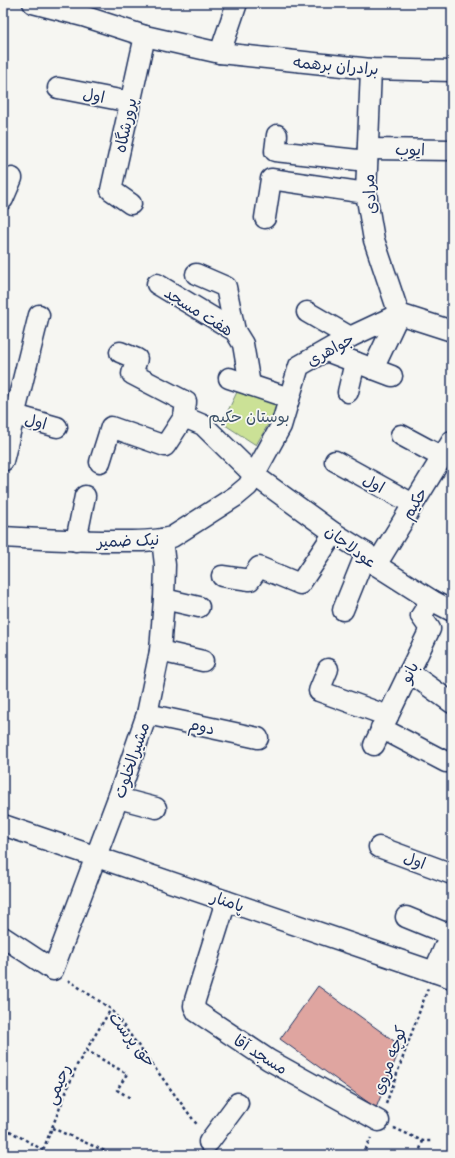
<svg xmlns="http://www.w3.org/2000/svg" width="455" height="1158" font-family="'Indie Flower','Playpen Sans Arabic',sans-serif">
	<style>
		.green { fill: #cbe196; stroke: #73887a }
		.building { fill: #dfa5a0; stroke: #1b2f5e }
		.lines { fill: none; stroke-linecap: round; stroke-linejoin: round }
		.minor-casing { stroke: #1b2f5e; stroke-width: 23 }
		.path { stroke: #1b2f5e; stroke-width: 2.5; stroke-dasharray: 3 3; stroke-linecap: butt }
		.minor { stroke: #f6f6f2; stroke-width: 20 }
		.labels { text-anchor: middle; stroke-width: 3.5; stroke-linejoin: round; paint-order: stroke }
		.street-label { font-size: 16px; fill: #1b2f5e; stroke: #f6f6f2 }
		.park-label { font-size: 16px; fill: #3e5369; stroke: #f6f6f2 }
	</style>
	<rect width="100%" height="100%" fill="#f6f6f2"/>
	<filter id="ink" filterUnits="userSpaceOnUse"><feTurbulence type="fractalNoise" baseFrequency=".025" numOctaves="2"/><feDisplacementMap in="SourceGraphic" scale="8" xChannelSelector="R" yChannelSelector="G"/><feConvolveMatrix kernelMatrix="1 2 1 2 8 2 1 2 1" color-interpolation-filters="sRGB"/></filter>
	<g filter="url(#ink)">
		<polygon class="green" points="238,390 280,404 256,445 222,423"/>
		<polygon class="building" points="318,986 401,1046 376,1108 280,1039"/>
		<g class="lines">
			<g class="minor-casing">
				<g id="minor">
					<polyline points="33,3 83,16 145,36 220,53 371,69 452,71"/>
					<polyline points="220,53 237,3"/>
					<polyline points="371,69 366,193 374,240 399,314"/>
					<polyline points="58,88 130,102"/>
					<polyline points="277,135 275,151 367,161"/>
					<polyline points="368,149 452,150"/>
					<polyline points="3,199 12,178"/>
					<polyline points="131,204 111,190 145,36"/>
					<polyline points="265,218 271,179 366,193"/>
					<polyline points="196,274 226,287 235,331"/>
					<polyline points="157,284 235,331 243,344 250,385"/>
					<polyline points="307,312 350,337"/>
					<polyline points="399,314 452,331"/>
					<polyline points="326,351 392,376"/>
					<polyline points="373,369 399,314"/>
					<polyline points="229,378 289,398"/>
					<polyline points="348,392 355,362"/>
					<polyline points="4,410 15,415 57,427"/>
					<polyline points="184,417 203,425 254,475 334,533 366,553 376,565 431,600 452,611"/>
					<polyline points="401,435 442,457"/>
					<polyline points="3,461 39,315"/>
					<polyline points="335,461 413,504"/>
					<polyline points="100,462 111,427 165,446 184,417 186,402 132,374 137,359 120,352"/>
					<path d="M3,537c36,2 72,4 108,4 20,0 42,1 61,-4l64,-41 12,-10 33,-60 18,-60 51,-29 49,-23"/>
					<polyline points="76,541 85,496"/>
					<polyline points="376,565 452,441"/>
					<polyline points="222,576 250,580 259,567 300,584 334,533"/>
					<polyline points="164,599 199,607"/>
					<polyline points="343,610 366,553"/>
					<polyline points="160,651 203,661"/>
					<polyline points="328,669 319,691 388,716"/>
					<polyline points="409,672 452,703"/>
					<polyline points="147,714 258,738"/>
					<polyline points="381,728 446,762"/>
					<polyline points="374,745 430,629 421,616 431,600"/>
					<polyline points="118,798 156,808"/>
					<polyline points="3,825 452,978"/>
					<polyline points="379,847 452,874"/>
					<polyline points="226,901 195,1000 194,1006 197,1012 269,1060 379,1121"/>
					<polyline points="406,917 450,935"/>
					<polyline points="3,937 53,970 118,798 147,714 160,651 164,599 165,565 162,539"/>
					<polyline points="434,972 452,930"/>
					<polyline points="209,1142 238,1103"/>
				</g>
			</g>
			<g class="path">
				<polyline points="450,53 452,44"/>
				<polyline points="68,980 111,1009 198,1126"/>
				<polyline points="86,1050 127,1074 117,1090 132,1099"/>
				<polyline points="386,1104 428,988"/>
				<polyline points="52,1128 114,1155"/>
				<polyline points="394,1128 423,1141 432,1141"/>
				<polyline points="3,1139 8,1130 43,1150"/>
				<polyline points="41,1155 77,1065 111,1009"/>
				<polyline points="362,1155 371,1138"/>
				<polyline points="418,1155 423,1141"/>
			</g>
			<use href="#minor" class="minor"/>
		</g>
	</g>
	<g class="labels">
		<g class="street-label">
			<text transform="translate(336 65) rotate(5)" y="6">برادران برهمه</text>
			<text transform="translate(94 95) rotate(11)" y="6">اول</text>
			<text transform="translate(125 125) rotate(-78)" y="6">پرورشگاه</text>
			<text transform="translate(410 149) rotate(1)" y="6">ایوب</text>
			<text transform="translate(369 194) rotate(-94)" y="6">مرادی</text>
			<text transform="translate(199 311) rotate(32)" y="6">هفت مسجد</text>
			<text transform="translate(330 349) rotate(-29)" y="6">جواهری</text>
			<text transform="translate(36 421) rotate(15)" y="6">اول</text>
			<text transform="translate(374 483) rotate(29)" y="6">اول</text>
			<text transform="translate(414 503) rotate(-58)" y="6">حکیم</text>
			<text transform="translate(128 540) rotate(-2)" y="6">نیک ضمیر</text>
			<text transform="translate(351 546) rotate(37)" y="6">عودلاجان</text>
			<text transform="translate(409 672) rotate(-64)" y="6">بانو</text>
			<text transform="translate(202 726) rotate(13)" y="6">دوم</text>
			<text transform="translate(131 760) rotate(-71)" y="6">مشیرالخلوت</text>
			<text transform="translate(415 860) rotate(20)" y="6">اول</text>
			<text transform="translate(228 901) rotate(19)" y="6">پامنار</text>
			<text transform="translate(133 1039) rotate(52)" y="6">حق پرست</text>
			<text transform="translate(261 1054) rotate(32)" y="6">مسجد آقا</text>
			<text transform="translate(389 1060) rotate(-70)" y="6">کوچه مروی</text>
			<text transform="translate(57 1084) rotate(-68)" y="6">رحیمی</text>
		</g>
		<g class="park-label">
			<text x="249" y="422">بوستان حکیم</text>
		</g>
	</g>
	<rect width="455" height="1158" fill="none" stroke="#f6f6f2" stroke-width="16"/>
	<rect x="8" y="8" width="439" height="1142" fill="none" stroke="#1b2f5e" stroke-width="1.5" filter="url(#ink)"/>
</svg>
